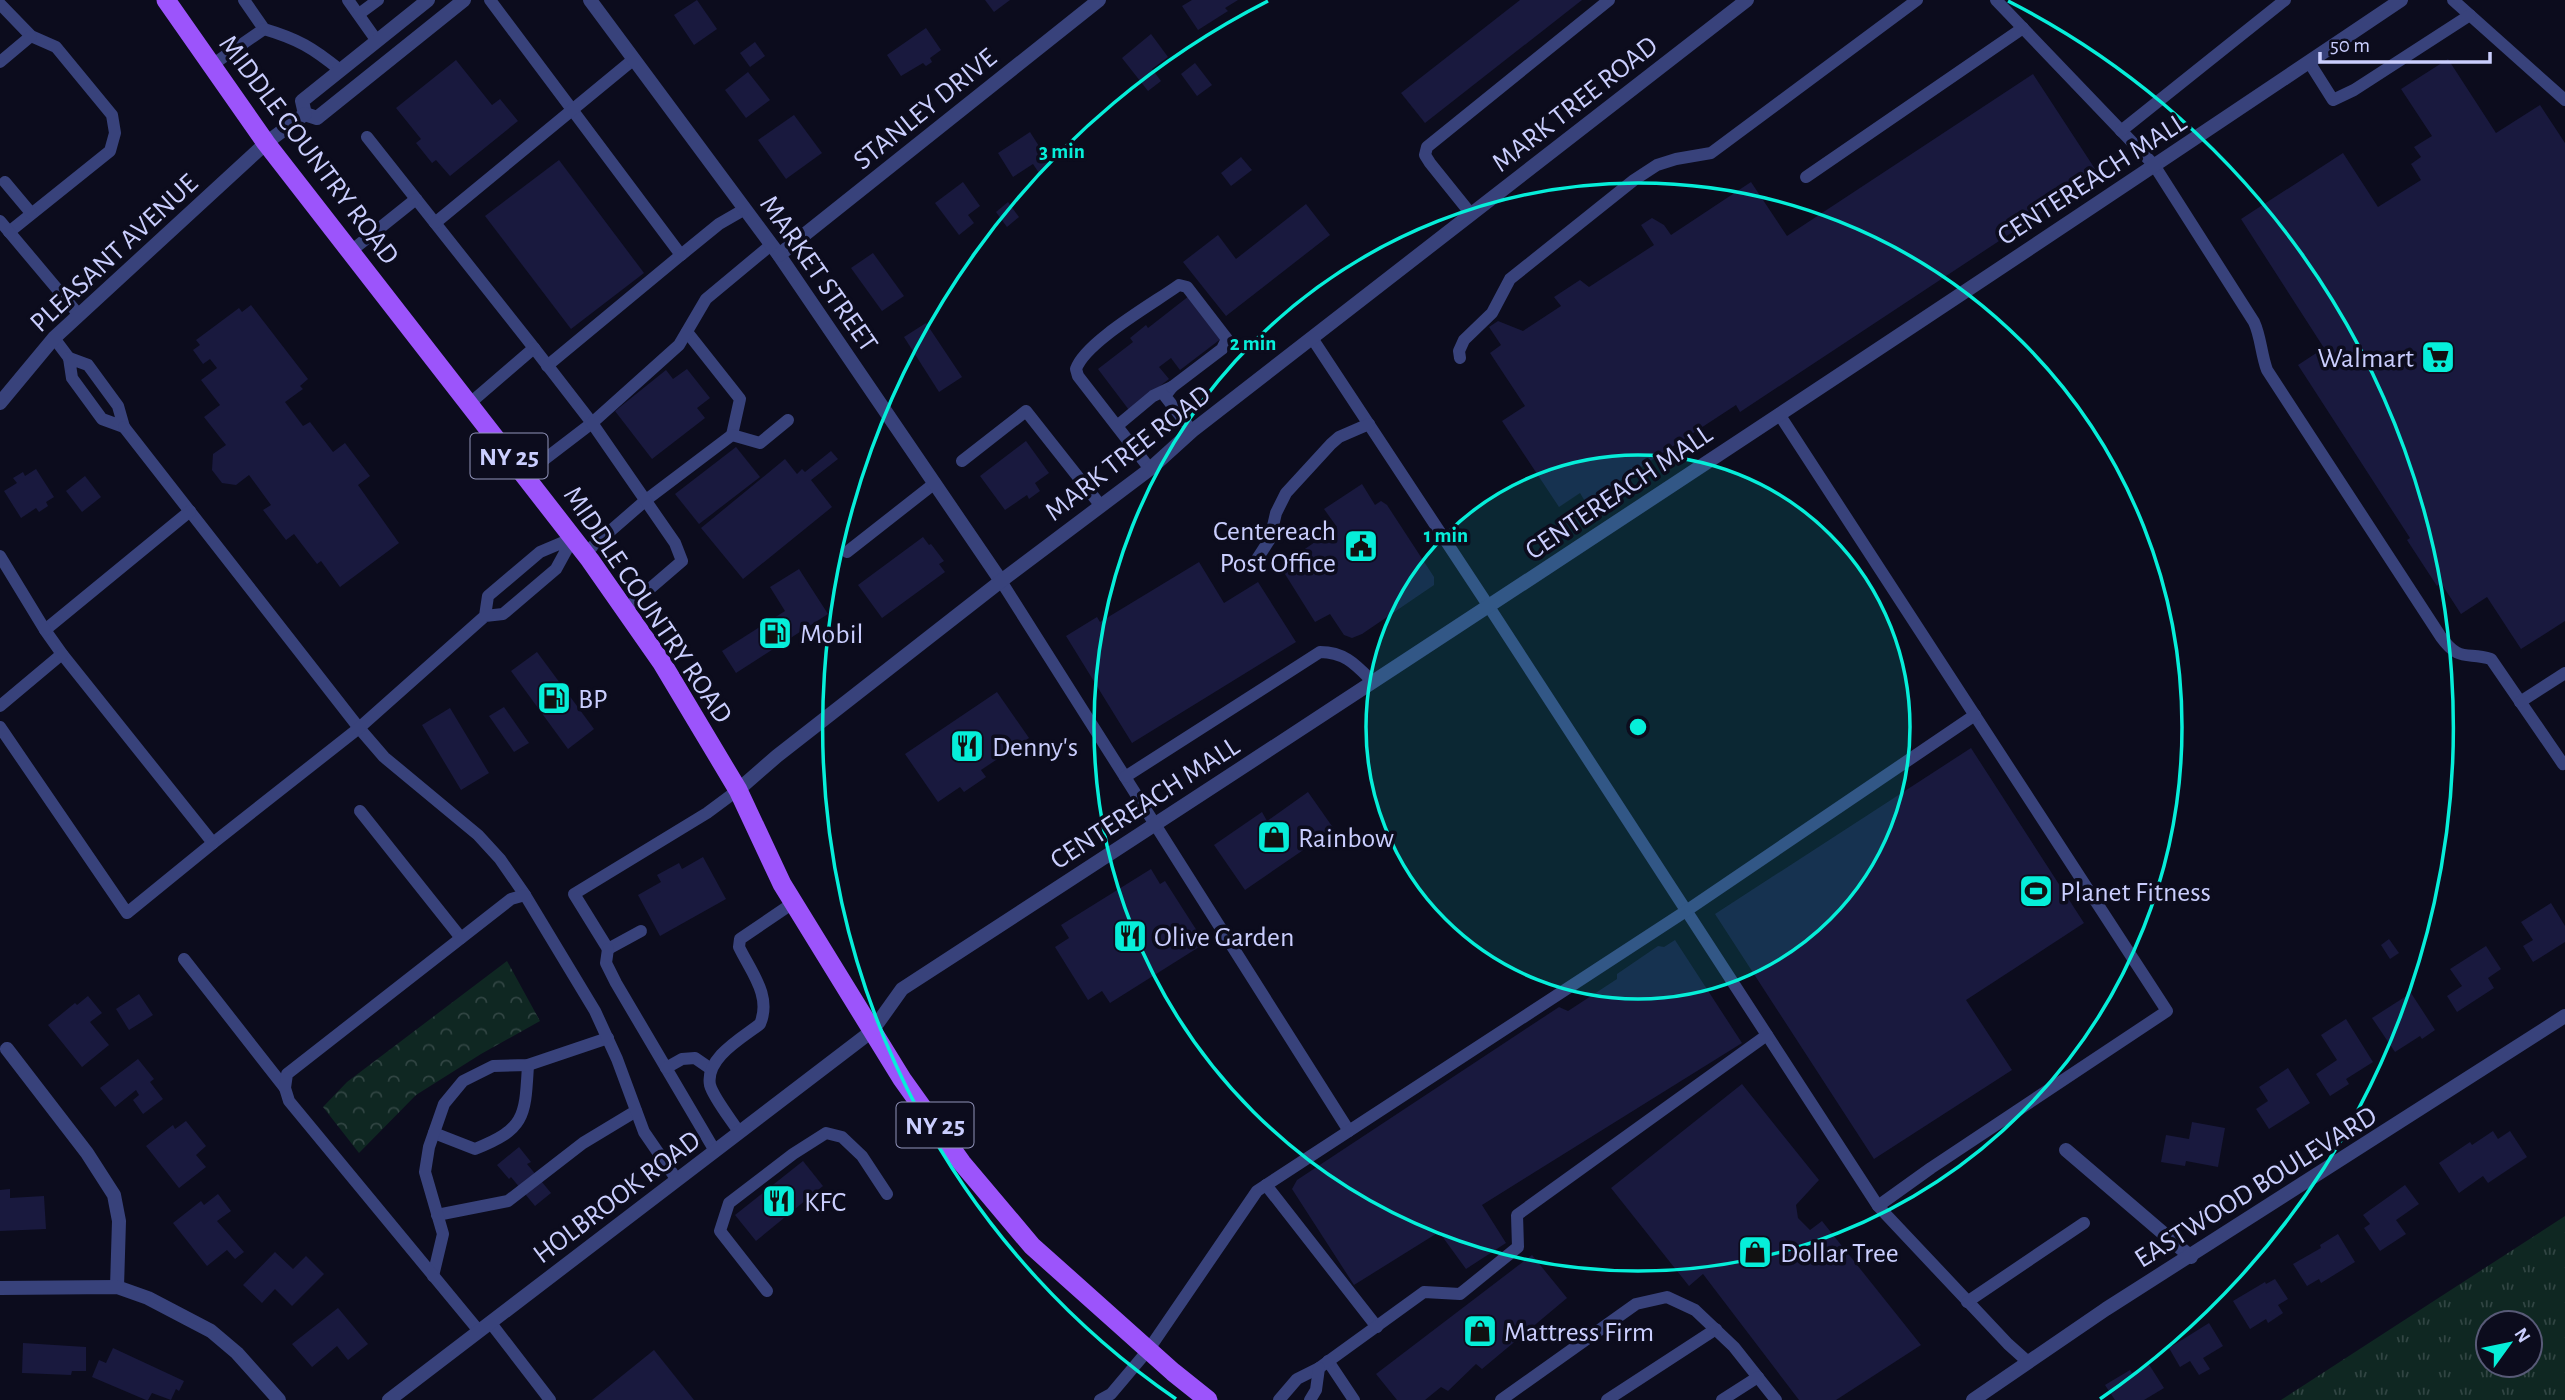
<svg xmlns="http://www.w3.org/2000/svg" width="2565" height="1400" font-family="'Alegreya Sans',sans-serif">
	<style>
		.grass { fill: url(#grass-tufts); fill-rule: evenodd }
		.forest { fill: url(#forest-crowns) }
		.building { fill: #19193e }
		.lines { fill: none; stroke-linecap: round; stroke-linejoin: round }
		.service { stroke: #38427b; stroke-width: 12 }
		.minor { stroke: #38427b; stroke-width: 14 }
		.tertiary { stroke: #38427b; stroke-width: 14 }
		.primary { stroke: #9c54fb; stroke-width: 19 }
		.ring { fill: none; stroke: #06eed9; stroke-width: 3.5 }
		.labels { text-anchor: middle; stroke-width: 7; stroke-linejoin: round; paint-order: stroke }
		.shield { fill: #0c0c1d; stroke: #9194ba; stroke-width: 2 }
		.shield-label { font-size: 26px; font-weight: bold; fill: #cacefe }
		.street-label { font-size: 28px; fill: #cacefe; stroke: #0c0c1d }
		.poi-label { font-size: 28px; fill: #cacefe; stroke: #0c0c1d; text-anchor: start }
		.centre { fill: #06eed9; stroke: #0c0c1d; stroke-width: 3.5 }
		.ring-label { font-size: 21px; text-anchor: middle; font-weight: bold; fill: #06eed9; stroke: #0c0c1d; stroke-width: 7; stroke-linejoin: round; paint-order: stroke }
	</style>
	<defs>
		<pattern id="grass-tufts" width="24" height="20" patternUnits="userSpaceOnUse" patternTransform="scale(1.75)"><rect width="24" height="20" fill="#0f2722"/><path d="M3 7l-1-3M5 7V3M7 7l1-3M15 17l-1-3M17 17v-4M19 17l1-3" fill="none" stroke="#314543"/></pattern>
		<pattern id="forest-crowns" width="20" height="18" patternUnits="userSpaceOnUse" patternTransform="scale(1.75)"><rect width="20" height="18" fill="#0f2722"/><path d="M2 6a3 3 0 1 1 6 0M12 15a3 3 0 1 1 6 0" fill="none" stroke="#314543"/></pattern>
	</defs>
	<rect width="100%" height="100%" fill="#0c0c1d"/>
	<path class="grass" d="M2565,1216v184h-284zM2488,1323h42v42h-42z"/>
	<polygon class="forest" points="507,961 540,1021 481,1054 416,1095 359,1153 323,1107 347,1082"/>
	<g class="building">
		<polygon points="697,0 717,29 694,45 674,15"/>
		<polygon points="985,0 1010,0 994,12"/>
		<polygon points="1192,0 1238,0 1225,8 1228,11 1198,30 1182,6"/>
		<polygon points="1520,0 1582,0 1425,123 1401,93"/>
		<polygon points="926,28 941,50 930,58 932,62 926,66 923,63 901,76 887,55"/>
		<polygon points="1151,34 1168,57 1152,69 1161,81 1148,91 1122,58"/>
		<polygon points="755,42 765,56 750,67 740,53"/>
		<polygon points="2448,59 2496,133 2540,105 2565,143 2565,621 2521,649 2487,597 2461,614 2441,583 2437,586 2407,540 2410,538 2298,365 2324,348 2241,219 2343,153 2378,207 2421,180 2411,164 2421,157 2414,147 2432,136 2401,89"/>
		<polygon points="456,60 492,105 500,99 518,121 450,176 436,160 432,163 416,143 421,139 396,108"/>
		<polygon points="1195,63 1212,85 1197,96 1181,74"/>
		<polygon points="748,72 770,100 746,118 725,90"/>
		<polygon points="2033,74 2099,175 1740,412 1736,405 1586,503 1580,493 1559,507 1502,421 1525,406 1490,353 1501,345 1489,327 1498,321 1523,331 1561,306 1554,297 1580,280 1589,287 1654,245 1641,225 1652,218 1664,225 1671,235 1751,182 1787,236"/>
		<polygon points="794,115 822,153 786,179 758,140"/>
		<polygon points="1030,132 1051,165 1039,173 1033,164 1013,177 998,153"/>
		<polygon points="1241,157 1252,170 1231,186 1221,173"/>
		<polygon points="559,160 644,273 571,329 485,216"/>
		<polygon points="963,182 980,206 968,215 974,223 959,235 935,203"/>
		<polygon points="1008,202 1019,217 1007,227 996,212"/>
		<polygon points="1306,204 1330,235 1226,316 1183,262 1218,235 1236,259"/>
		<polygon points="873,253 904,296 882,311 851,268"/>
		<polygon points="1189,296 1222,338 1180,370 1171,358 1159,367 1169,379 1129,410 1098,369 1133,342 1130,338 1146,325 1148,328"/>
		<polygon points="251,305 308,379 300,386 303,389 285,402 303,426 310,422 333,452 345,443 370,476 358,485 399,543 340,587 321,561 317,564 294,534 286,540 263,510 271,505 249,475 236,485 222,483 212,470 213,454 226,445 204,417 220,405 201,380 217,368 210,359 203,364 193,350 200,345 196,340 239,308 242,312"/>
		<polygon points="926,323 962,377 939,392 904,337"/>
		<polygon points="687,369 710,398 697,408 705,418 652,459 615,411 666,370 673,379"/>
		<polygon points="1026,441 1049,473 1035,483 1040,491 1029,499 1027,495 1005,510 980,476"/>
		<polygon points="736,447 760,477 699,524 675,494"/>
		<polygon points="831,451 838,459 811,480 832,507 743,579 701,528 785,459 797,474 802,469 805,472"/>
		<polygon points="36,469 54,497 46,502 48,506 39,512 36,508 21,518 4,491 17,483 13,478 23,472 25,476"/>
		<polygon points="85,476 101,497 82,512 66,491"/>
		<polygon points="1362,484 1375,505 1381,501 1387,505 1434,577 1434,585 1362,634 1352,638 1344,635 1330,614 1315,622 1280,566 1337,527 1324,509"/>
		<polygon points="923,537 929,545 931,544 944,561 939,564 945,572 882,618 858,585"/>
		<polygon points="1199,562 1224,603 1258,582 1296,642 1132,743 1066,636 1097,617 1100,622"/>
		<polygon points="799,569 828,614 736,673 722,651 785,611 770,587"/>
		<polygon points="537,652 594,729 568,749 511,671"/>
		<polygon points="997,692 1029,738 981,770 986,777 964,792 960,787 938,802 905,754"/>
		<polygon points="504,707 529,743 514,752 489,716"/>
		<polygon points="450,708 489,773 461,790 422,725"/>
		<polygon points="1971,748 2084,923 1966,1000 2012,1070 1874,1159 1715,914"/>
		<polygon points="1308,792 1334,829 1245,890 1214,845 1262,812 1267,821"/>
		<polygon points="703,857 726,899 660,936 638,895 661,882 657,875 679,863 682,869"/>
		<polygon points="1151,869 1160,884 1165,881 1197,931 1191,935 1199,947 1110,1003 1102,991 1088,1000 1055,947 1069,938 1061,925"/>
		<polygon points="2551,903 2565,926 2565,942 2533,962 2523,946 2533,940 2521,922"/>
		<polygon points="2389,939 2399,953 2390,959 2381,945"/>
		<polygon points="1675,940 1742,1043 1482,1205 1506,1243 1466,1269 1439,1232 1354,1285 1292,1189 1297,1180 1559,1007 1568,1011 1617,979 1617,974 1658,946 1664,947"/>
		<polygon points="2486,946 2501,969 2488,978 2494,988 2457,1012 2447,996 2462,986 2450,969"/>
		<polygon points="2411,993 2435,1030 2422,1039 2420,1036 2395,1052 2372,1018"/>
		<polygon points="139,994 153,1015 129,1030 116,1009"/>
		<polygon points="88,996 102,1013 90,1022 109,1045 82,1067 48,1025 75,1003 77,1005"/>
		<polygon points="2346,1019 2373,1062 2346,1079 2349,1084 2330,1096 2316,1074 2337,1060 2321,1035"/>
		<polygon points="138,1059 154,1079 150,1082 163,1099 143,1114 133,1100 139,1095 136,1090 115,1107 100,1088"/>
		<polygon points="2288,1068 2310,1103 2269,1129 2256,1109 2268,1101 2259,1087"/>
		<polygon points="1742,1084 1819,1180 1796,1205 1798,1218 1810,1230 1822,1221 1921,1345 1836,1400 1799,1400 1703,1274 1689,1286 1611,1188"/>
		<polygon points="186,1121 206,1146 196,1155 206,1167 179,1188 146,1146 173,1125 175,1129"/>
		<polygon points="2192,1122 2225,1128 2218,1167 2186,1161 2185,1166 2161,1162 2166,1135 2189,1139"/>
		<polygon points="2493,1131 2498,1139 2510,1131 2527,1157 2488,1183 2483,1176 2459,1193 2439,1163 2470,1142 2472,1145"/>
		<polygon points="519,1147 531,1162 527,1164 551,1193 535,1206 511,1177 509,1179 497,1165"/>
		<polygon points="803,1161 823,1186 756,1241 735,1215"/>
		<polygon points="2405,1185 2419,1204 2396,1220 2406,1234 2380,1251 2364,1228 2370,1224 2363,1215"/>
		<polygon points="10,1189 10,1198 44,1196 46,1229 0,1231 0,1190"/>
		<polygon points="218,1194 231,1211 217,1221 244,1252 235,1259 227,1250 207,1266 173,1223 201,1201 204,1205"/>
		<polygon points="2338,1234 2355,1262 2321,1283 2319,1279 2307,1286 2293,1264 2321,1248 2320,1245"/>
		<polygon points="275,1252 293,1269 306,1256 324,1274 292,1306 275,1289 262,1303 243,1285"/>
		<polygon points="1532,1255 1567,1298 1482,1369 1476,1364 1448,1391 1441,1387 1425,1400 1397,1400 1376,1374"/>
		<polygon points="2275,1279 2288,1299 2278,1305 2283,1313 2268,1323 2266,1319 2250,1329 2233,1301 2265,1282 2266,1284"/>
		<polygon points="338,1308 368,1344 348,1360 337,1346 312,1367 292,1344"/>
		<polygon points="2209,1323 2223,1346 2203,1358 2210,1369 2199,1375 2190,1361 2180,1367 2169,1348"/>
		<polygon points="23,1343 86,1347 86,1371 72,1371 71,1375 22,1373"/>
		<polygon points="113,1348 184,1381 179,1391 176,1389 171,1400 152,1393 148,1400 146,1400 92,1377 99,1360 106,1363"/>
		<polygon points="654,1350 694,1400 592,1400"/>
		<polygon points="2148,1363 2164,1388 2144,1400 2115,1400 2105,1385 2130,1370 2132,1373"/>
	</g>
	<g class="lines">
		<g class="service">
			<path d="M244,0l20,29c34,10 49,19 76,41"/>
			<polyline points="348,0 377,41"/>
			<polyline points="490,0 681,255 719,224 745,209"/>
			<path d="M1996,0l158,165 100,157c7,15 7,32 13,48l174,267c18,25 25,15 50,22l72,105 2,-1"/>
			<polyline points="2453,0 2565,100"/>
			<polyline points="0,4 31,36 56,47 112,115 115,133 110,151 9,232"/>
			<polyline points="359,14 378,0"/>
			<polyline points="0,62 31,36"/>
			<polyline points="2309,62 2333,100 2354,90 2470,15"/>
			<polyline points="212,65 264,29"/>
			<polyline points="2121,131 2285,0"/>
			<polyline points="367,137 534,348 469,404"/>
			<polyline points="1806,177 2023,28"/>
			<polyline points="5,182 31,213"/>
			<polyline points="1471,214 1430,163 1425,155 1427,147 1609,0"/>
			<polyline points="0,221 79,315"/>
			<polyline points="435,223 634,59"/>
			<polyline points="351,251 416,199"/>
			<polyline points="687,332 740,399 732,435"/>
			<polyline points="54,338 69,358"/>
			<polyline points="1312,338 1482,596 1878,1206 2008,1344 2028,1362"/>
			<polygon points="69,358 88,365 118,406 124,427 102,419 72,378"/>
			<polyline points="1460,358 1459,351 1464,340 1492,313 1510,279 1634,180 1657,165 1676,159 1711,153 1917,0"/>
			<polyline points="547,366 681,255"/>
			<polyline points="1779,414 2167,1011 1931,1168 1878,1206"/>
			<polyline points="1117,426 1153,396 1172,387 1165,396 1192,431"/>
			<polyline points="124,427 359,728 384,757 478,835 500,859 525,895"/>
			<polyline points="962,461 1026,411 1101,506"/>
			<path d="M1150,469l-72,-93 -2,-7c9,-27 78,-66 103,-84l8,2 40,52 -5,10 -50,38"/>
			<polyline points="524,475 592,423 534,348"/>
			<polyline points="190,511 45,630 62,654 213,843 359,728 485,616 503,614 556,569 573,538 540,552 488,596 485,616"/>
			<polyline points="847,552 935,483"/>
			<polyline points="585,553 646,500 732,435 760,443 788,420"/>
			<polyline points="0,556 45,630"/>
			<polyline points="1257,559 1270,539 1276,513 1286,493 1331,444 1339,437 1369,424"/>
			<polyline points="1001,581 1349,1131"/>
			<polyline points="625,610 682,561 675,543 592,423 679,345 706,299 771,245"/>
			<polyline points="2520,702 2565,673"/>
			<polyline points="0,706 62,654"/>
			<polyline points="0,727 127,913 213,843"/>
			<path d="M1125,777l195,-125c25,0 36,13 53,30"/>
			<polyline points="360,811 461,938"/>
			<polyline points="641,931 608,949 574,894 707,813 738,790"/>
			<polyline points="608,949 606,963 616,983 715,1151"/>
			<polyline points="184,959 285,1088"/>
			<polyline points="666,1068 682,1059 695,1058 711,1069"/>
			<path d="M739,1132c-7,-11 -26,-35 -29,-47 -5,-27 32,-47 50,-61 12,-28 -9,-52 -21,-77l1,-8 53,-36"/>
			<path d="M434,1133l41,16c51,-20 50,-33 53,-84"/>
			<polyline points="1266,1185 1377,1327"/>
			<polyline points="437,1215 508,1201 583,1143 636,1111"/>
			<polyline points="433,1276 443,1234 425,1172 429,1147 444,1104 463,1081 493,1066 528,1065 608,1038"/>
			<polyline points="767,1291 720,1231 729,1203 793,1154 826,1133 842,1137 862,1156 887,1194"/>
			<polyline points="1967,1302 2084,1223"/>
			<polyline points="490,1322 550,1400"/>
			<polyline points="479,1331 289,1101 285,1088 287,1074 511,899 525,895 595,1011 617,1059 644,1132 677,1180"/>
			<polyline points="1328,1361 1354,1400"/>
			<polyline points="1100,1400 1111,1394 1149,1349 1257,1191 1686,911 1975,715"/>
			<polyline points="1279,1400 1297,1379 1319,1368 1424,1292 1460,1294 1518,1247 1517,1215 1767,1035"/>
			<polyline points="1310,1400 1316,1390 1319,1368"/>
			<polyline points="1501,1400 1636,1304 1667,1297 1695,1310 1734,1347 1776,1400"/>
			<polyline points="1607,1400 1716,1329"/>
			<polyline points="1722,1400 1758,1377"/>
		</g>
		<g class="minor">
			<polyline points="428,0 302,101 305,114 317,118 464,0"/>
			<polyline points="590,0 779,255 1001,581"/>
			<polyline points="779,255 1099,0"/>
			<polyline points="0,403 54,338 266,143 305,114"/>
			<path d="M872,1031l30,-42c502,-326 1003,-655 1499,-989"/>
			<polyline points="7,1049 87,1153 114,1195 119,1221 117,1287"/>
			<polyline points="2066,1150 2191,1257"/>
			<polyline points="0,1288 117,1287 148,1298 211,1331 237,1353 279,1400"/>
		</g>
		<g class="tertiary">
			<polyline points="738,790 777,756 1001,581 1150,469 1192,431 1747,0"/>
			<polyline points="389,1400 872,1031"/>
			<polyline points="1973,1400 2106,1309 2565,1016"/>
		</g>
		<polyline class="primary" points="166,0 266,143 590,560 662,663 738,790 782,884 902,1079 962,1163 1032,1246 1173,1372 1208,1400"/>
	</g>
	<circle cx="1638" cy="727" r="272" fill="#06eed9" fill-opacity=".12"/>
	<g class="ring">
		<circle cx="1638" cy="727" r="272"/>
		<circle cx="1638" cy="727" r="544"/>
		<path d="M1176 1399A815 815 0 0 1 1268 1M2008 1A815 815 0 0 1 2100 1399"/>
	</g>
	<defs>
		<g id="supermarket-square" transform="scale(1.75)"><rect x="-9" y="-9" width="18" height="18" rx="4" fill="#06eed9" stroke="#0c0c1d"/><path d="M-6-5.5h2.5l.6 2H6L4.5 2H-2.5L-4.4-4H-6ZM-1.5 3.2a1.3 1.3 0 1 0 .1 0ZM3 3.2a1.3 1.3 0 1 0 .1 0Z" fill="#111"/></g>
		<g id="civic-square" transform="scale(1.75)"><rect x="-9" y="-9" width="18" height="18" rx="4" fill="#06eed9" stroke="#0c0c1d"/><path d="M-.6-6.5H3V-4.5H.6V-3L4-1V1h2V6H-6V1h2V-1L-.6-3ZM-1.2 2.5V6h2.4V2.5Z" fill="#111"/></g>
		<g id="fuel-square" transform="scale(1.75)"><rect x="-9" y="-9" width="18" height="18" rx="4" fill="#06eed9" stroke="#0c0c1d"/><path d="M-5.5-6h7V0h2V4h1.3V-2.5L3-4.5l.8-.8L6-3V5H2.5V1h-1V6h-7ZM-4.2-4.7v3.2H.2V-4.7Z" fill="#111"/></g>
		<g id="restaurant-square" transform="scale(1.75)"><rect x="-9" y="-9" width="18" height="18" rx="4" fill="#06eed9" stroke="#0c0c1d"/><path d="M-5-6h1v4h1v-4h1v4h1v-4h1v5L-1.5 .5V6h-2V.5L-5-1ZM5-6V6H3V1.5H1.5Q1.5-4 5-6Z" fill="#111"/></g>
		<g id="shop-square" transform="scale(1.75)"><rect x="-9" y="-9" width="18" height="18" rx="4" fill="#06eed9" stroke="#0c0c1d"/><path d="M-5-2.5h2.3a2.7 3.5 0 0 1 5.4 0H5L5.5 6h-11ZM-1.5-2.5h3a1.5 2.3 0 0 0-3 0Z" fill="#111"/></g>
		<g id="stadium-square" transform="scale(1.75)"><rect x="-9" y="-9" width="18" height="18" rx="4" fill="#06eed9" stroke="#0c0c1d"/><path d="M0-5a6.5 5 0 1 0 0 10a6.5 5 0 1 0 0-10ZM-3.5-1.8h7v3.6h-7Z" fill="#111"/></g>
	</defs>
	<g fill-rule="evenodd">
		<use href="#supermarket-square" x="2438" y="357"/>
		<use href="#civic-square" x="1361" y="546"/>
		<use href="#fuel-square" x="775" y="633"/>
		<use href="#fuel-square" x="554" y="698"/>
		<use href="#restaurant-square" x="967" y="746"/>
		<use href="#shop-square" x="1274" y="837"/>
		<use href="#stadium-square" x="2036" y="891"/>
		<use href="#restaurant-square" x="1130" y="936"/>
		<use href="#restaurant-square" x="779" y="1201"/>
		<use href="#shop-square" x="1755" y="1252"/>
		<use href="#shop-square" x="1480" y="1331"/>
	</g>
	<g class="labels">
		<g class="shield">
			<rect x="470.5" y="433.5" width="77" height="45" rx="5"/>
			<rect x="896.5" y="1102.5" width="77" height="45" rx="5"/>
		</g>
		<g class="shield-label">
			<text x="509" y="465">NY 25</text>
			<text x="935" y="1134">NY 25</text>
		</g>
		<g class="street-label">
			<text transform="translate(1574 103) rotate(-38)" y="10">MARK TREE ROAD</text>
			<text transform="translate(924 108) rotate(-39)" y="10">STANLEY DRIVE</text>
			<text transform="translate(310 149) rotate(53)" y="10">MIDDLE COUNTRY ROAD</text>
			<text transform="translate(2091 178) rotate(-33)" y="10">CENTEREACH MALL</text>
			<text transform="translate(113 252) rotate(-43)" y="10">PLEASANT AVENUE</text>
			<text transform="translate(820 273) rotate(55)" y="10">MARKET STREET</text>
			<text transform="translate(1127 452) rotate(-38)" y="10">MARK TREE ROAD</text>
			<text transform="translate(1618 491) rotate(-34)" y="10">CENTEREACH MALL</text>
			<text transform="translate(649 604) rotate(56)" y="10">MIDDLE COUNTRY ROAD</text>
			<text transform="translate(1144 802) rotate(-33)" y="10">CENTEREACH MALL</text>
			<text transform="translate(2255 1186) rotate(-32)" y="10">EASTWOOD BOULEVARD</text>
			<text transform="translate(616 1196) rotate(-37)" y="10">HOLBROOK ROAD</text>
		</g>
		<g class="poi-label">
			<text x="2414" y="367" text-anchor="end">Walmart</text>
			<text x="1336" y="540" text-anchor="end">Centereach<tspan x="1336" dy="32">Post Office</tspan></text>
			<text x="800" y="643">Mobil</text>
			<text x="578" y="708">BP</text>
			<text x="992" y="756">Denny's</text>
			<text x="1298" y="847">Rainbow</text>
			<text x="2060" y="901">Planet Fitness</text>
			<text x="1154" y="946">Olive Garden</text>
			<text x="804" y="1211">KFC</text>
			<text x="1780" y="1262">Dollar Tree</text>
			<text x="1504" y="1341">Mattress Firm</text>
		</g>
	</g>
	<circle cx="1638" cy="727" r="10" class="centre"/>
	<g class="ring-label">
		<text x="1062" y="158">3 min</text>
		<text x="1253" y="350">2 min</text>
		<text x="1446" y="542">1 min</text>
	</g>
	<g transform="translate(2509 1344) rotate(57)"><circle r="33" fill="#0c0c1d" stroke="#585a77" stroke-width="2"/>
	<path d="M0-5L12 26L0 18L-12 26Z" fill="#06eed9"/>
	<text y="-10" font-size="19" font-weight="bold" text-anchor="middle" fill="#cacefe">N</text>
	</g>
	<path d="M2320 52v10h170v-10" fill="none" stroke="#cacefe" stroke-width="3.5"/>
	<text x="2330" y="52" font-size="21" fill="#cacefe" stroke="#0c0c1d" stroke-width="5" paint-order="stroke">50 m</text>
</svg>
